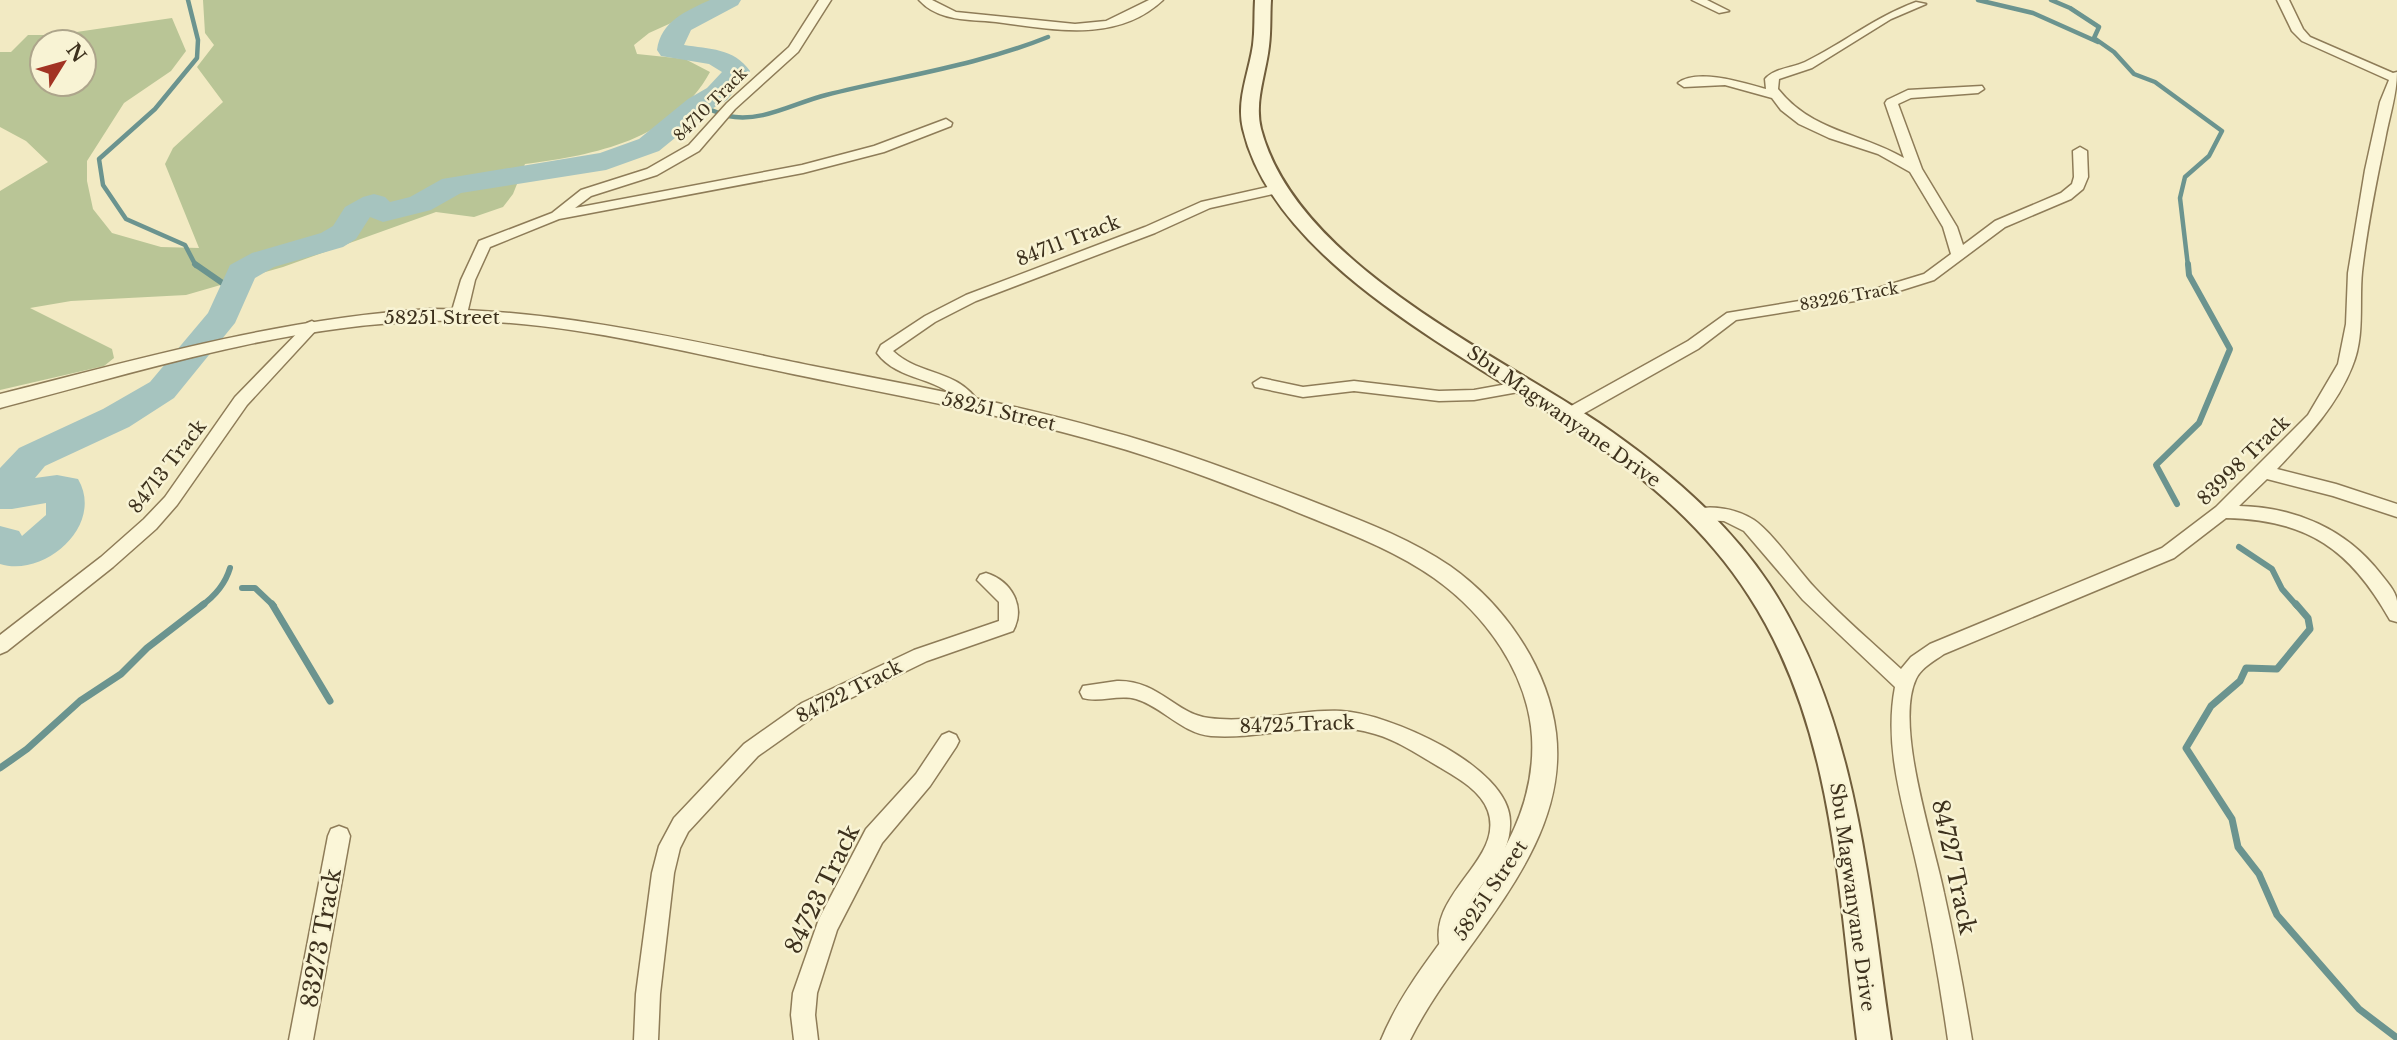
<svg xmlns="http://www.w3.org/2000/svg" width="2397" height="1040" font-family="'Libre Baskerville',serif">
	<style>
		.cemetery { fill: #b9c596; fill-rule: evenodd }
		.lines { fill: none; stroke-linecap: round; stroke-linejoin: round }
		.stream-far2 { stroke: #6b948f; stroke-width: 4.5 }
		.stream-far1 { stroke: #6b948f; stroke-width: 6 }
		.stream { stroke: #6b948f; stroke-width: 7 }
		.river { fill: #a6c4bf; fill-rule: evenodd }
		.minor-casing { stroke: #8e7c58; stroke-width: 3 }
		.tertiary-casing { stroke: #8e7c58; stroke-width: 3 }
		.secondary-casing { stroke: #705d3b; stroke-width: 4 }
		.minor { fill: #fbf6d8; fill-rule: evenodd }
		.tertiary { fill: #fbf6d8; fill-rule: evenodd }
		.secondary { fill: #fbf6d8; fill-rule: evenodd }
		.labels { text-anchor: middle; stroke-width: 5; stroke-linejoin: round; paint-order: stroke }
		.far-street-label { font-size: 16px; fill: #3d311d; stroke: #f8f3d4 }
		.street-label { font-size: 19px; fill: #3d311d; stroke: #f8f3d4 }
		.near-street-label { font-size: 23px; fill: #3d311d; stroke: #f8f3d4 }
	</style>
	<rect width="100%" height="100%" fill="#f2eac3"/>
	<path class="cemetery" d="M203,0h519l-73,33 -15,12 3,9 48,5 25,13c-37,68 -115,83 -185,92l-12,30 -10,13 -29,10 -38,-5 -153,55 -97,28 -115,6 -41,7 82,41 2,9 -10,8 -104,24v-199l48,-29 -22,-21 -26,-14v-75h11l17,-17h28l116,-17 14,33 -15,20 -47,32 -37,58v20l6,28 19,24 49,14 38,1 -34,-84 8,-16 50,-46 -26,-35 17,-22 -9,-12zM42,42h42v42h-42z"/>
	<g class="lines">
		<g class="stream-far2">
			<polyline points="188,0 198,40 197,58 155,109 99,159 103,185 126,219 185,245 196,266"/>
			<polyline points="1978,0 2033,13 2098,42"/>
			<polyline points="2051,0 2070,8 2099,27 2094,38 2114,52 2134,74 2155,82 2222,131 2209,156 2185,177 2180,198 2188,266"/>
			<polyline points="698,105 719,113"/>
			<path d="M728,116c34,7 66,-13 98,-21 75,-19 150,-29 222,-58"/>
		</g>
		<g class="stream-far1">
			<polyline points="195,264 234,291"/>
			<polyline points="2177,504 2156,465 2199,423 2230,349 2189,275 2188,264"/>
			<polyline points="2239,547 2272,569 2282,589 2297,606"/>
			<polyline points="242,588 255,588 274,606"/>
			<path d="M201,606c14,-10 24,-21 29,-38"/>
		</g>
		<g class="stream">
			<polyline points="272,604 330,701"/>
			<polyline points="2296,604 2308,618 2310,629 2277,669 2246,668 2240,681 2211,706 2186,748 2232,819 2238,847 2259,874 2277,915 2359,1009 2397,1038"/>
			<polyline points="0,768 27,749 80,701 121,674 147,648 204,604"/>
		</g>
		<path class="river" d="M710,0h31l-3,5 -47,25 -7,15c25,4 50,3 66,26l-23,29 -19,11 -49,40 -53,19 -145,23 -30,17 -48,12 -13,-5 -14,22 -13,8 -69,20 -19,11 -20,45 -61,75 -45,29 -84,39 -10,12 22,-3 21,4c27,46 -33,99 -78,85v-38l19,5 3,5 24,-21v-12l-34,6h-12v-41l19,-20 84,-39 47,-27 58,-69 22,-48 22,-12 69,-20 12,-7 12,-19 18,-10 11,-3 11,3 5,5 20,-5 32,-18 158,-26 39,-14 49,-40 19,-11 15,-16 -13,-8 -48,-8 -4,-6c4,-29 29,-39 53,-50z"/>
		<g class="minor-casing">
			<g id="minor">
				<polygon points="819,0 831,0 798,52 735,109 699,151 657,175 591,196 575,208 802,165 874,146 946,119 952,123 951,126 884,152 803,173 559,219 490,247 475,280 467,314 464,317 454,317 451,314 461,280 479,241 552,213 581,190 647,169 689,145 727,103 789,47"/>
				<path d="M919,0h13l24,12 119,12 31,-3 43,-21h14c-47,44 -111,29 -167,22 -27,-3 -57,0 -77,-22z"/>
				<polygon points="1692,0 1707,0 1729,11 1719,13"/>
				<path d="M2277,0h12l14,29 7,8 83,36 4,-1c0,23 -8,45 -12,68 -9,43 -18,88 -23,132 -3,31 3,65 -10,95 -16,40 -46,71 -75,102l59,15 61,20v13l-64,-21 -66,-17 -28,27c56,1 107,23 141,67 6,8 16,18 17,28 0,7 0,14 0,21l-7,-2c-40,-71 -82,-100 -164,-102l-52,40 -230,96c-10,7 -23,14 -28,25 -22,47 18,163 28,214 11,49 20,98 28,147h-24c-8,-56 -18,-113 -30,-169 -13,-60 -35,-121 -23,-184l-92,-87 -59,-69 -20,-10 -32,-1 -3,-5 3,-5c19,-6 45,-1 62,10 20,14 43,49 61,68 27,29 58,55 86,81l10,-12 19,-13 232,-96 54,-41 92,-92 30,-51 8,-40 2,-51 17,-103 15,-68 9,-22 -87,-39 -10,-10z"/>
				<path d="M1916,2l10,2 -35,15 -79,49 -33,11 -1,10c34,43 81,43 126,69l-19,-55 2,-3 21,-10 74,-4 2,3 -6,4 -67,5 -13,6 24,65 35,58 6,18 32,-24 66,-28 11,-9 2,-7 -1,-26 7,-4 7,4 1,26 -5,12 -12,10 -66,28 -71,53 -54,17 -144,23 -38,29 -124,70h-12l-2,-4 2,-4 126,-70 39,-28 151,-25 46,-14 27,-20 -8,-27 -33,-55 -32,-18 -49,-16 -30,-14 -18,-14 -9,-12 -47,-13 -41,2 -6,-4c19,-15 66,0 88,6l-1,-10c10,-11 27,-11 40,-17 39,-19 68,-44 111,-60z"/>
				<path d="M1277,185l5,1v6l-72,16 -55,25 -179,68 -41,21 -42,29c28,26 64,17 87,53l-2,4h-12c-24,-33 -67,-25 -89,-55l4,-8 44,-29 41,-21 179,-68 56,-25z"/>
				<polygon points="312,321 320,326 317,329 247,405 177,505 156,529 113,567 7,651 0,654 0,635 101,557 144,519 165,497 235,397 307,323"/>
				<polygon points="1261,378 1303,387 1354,381 1439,391 1474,390 1524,381 1532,386 1524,391 1474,400 1439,401 1354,391 1303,397 1255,387 1253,383"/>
				<path d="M986,573c26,8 40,34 27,58l-86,30 -111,54 -58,41 -70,76 -8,16 -6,25 -14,121 -2,46h-24l2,-46 16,-121 7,-27 15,-28 70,-74 58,-41 112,-53 85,-29v-19l-22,-22 3,-5z"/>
				<path d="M1117,681c42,-1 58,33 92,37 44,6 88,-9 132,-7 47,2 168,55 169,110 2,38 -32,61 -46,93 -5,14 1,28 -5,42l-8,3 -8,-3c-25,-59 63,-94 45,-145 -7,-20 -30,-33 -47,-43 -21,-12 -42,-27 -66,-34 -54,-17 -109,6 -164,2 -30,-3 -48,-29 -75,-37 -18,-5 -36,4 -53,-1l-3,-6 3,-6z"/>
				<polygon points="949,732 956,735 959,741 956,747 930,786 882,843 837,930 817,993 815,1015 818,1040 794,1040 791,1015 793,993 819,919 866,829 916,774 942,735"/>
				<polygon points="339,826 347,829 350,836 313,1040 289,1040 328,836 331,829"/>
			</g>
		</g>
		<g class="tertiary-casing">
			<path id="tertiary" d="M430,309c131,1 256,31 383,57 97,19 197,37 292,64 68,18 134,43 199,68 50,20 102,38 146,68 54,38 98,101 106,167 14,120 -97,208 -146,307h-29c43,-105 158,-181 151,-303 -4,-64 -47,-123 -98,-159 -44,-31 -97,-49 -147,-70 -59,-23 -120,-47 -181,-64 -103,-30 -213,-49 -318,-71 -118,-24 -239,-57 -361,-52 -146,5 -287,50 -427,87v-14c143,-36 282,-76 430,-85z"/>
		</g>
		<g class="secondary-casing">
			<path id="secondary" d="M1255,0h16c-1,15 0,31 -2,46 -3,28 -15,55 -8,83 35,133 230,222 338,294 64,44 126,95 170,161 89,136 99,299 122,456h-34c-19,-150 -23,-313 -108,-444 -42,-66 -102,-117 -167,-162 -108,-75 -307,-168 -339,-305 -7,-29 6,-56 10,-84 2,-15 1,-30 2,-45z"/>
		</g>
		<use href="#minor" class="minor"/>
		<use href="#tertiary" class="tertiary"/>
		<use href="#secondary" class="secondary"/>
	</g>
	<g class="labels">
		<g class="far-street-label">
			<text transform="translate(710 104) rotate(-45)" y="6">84710 Track</text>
			<text transform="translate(1849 296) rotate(-10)" y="6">83226 Track</text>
		</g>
		<g class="street-label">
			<text transform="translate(1068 240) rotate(-21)" y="7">84711 Track</text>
			<text x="442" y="324">58251 Street</text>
			<text transform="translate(999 411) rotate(13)" y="7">58251 Street</text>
			<text transform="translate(1564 416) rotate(35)" y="7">Sbu Magwanyane Drive</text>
			<text transform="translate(2243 460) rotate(-44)" y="7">83998 Track</text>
			<text transform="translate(167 466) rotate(-52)" y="7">84713 Track</text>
			<text transform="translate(849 691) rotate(-27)" y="7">84722 Track</text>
			<text transform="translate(1297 724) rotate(-2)" y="7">84725 Track</text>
			<text transform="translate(1490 890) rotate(-56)" y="7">58251 Street</text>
			<text transform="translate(1853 897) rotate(82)" y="7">Sbu Magwanyane Drive</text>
		</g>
		<g class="near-street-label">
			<text transform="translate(1954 867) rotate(78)" y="8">84727 Track</text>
			<text transform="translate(822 889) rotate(-64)" y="8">84723 Track</text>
			<text transform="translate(321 938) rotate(-80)" y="8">83273 Track</text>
		</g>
	</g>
	<g transform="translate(63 63) rotate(53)"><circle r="33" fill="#f8f3d4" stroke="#ada58b" stroke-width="2"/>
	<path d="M0-5L12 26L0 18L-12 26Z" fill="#a23323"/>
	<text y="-10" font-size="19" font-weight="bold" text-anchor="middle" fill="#3d311d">N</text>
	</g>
</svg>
